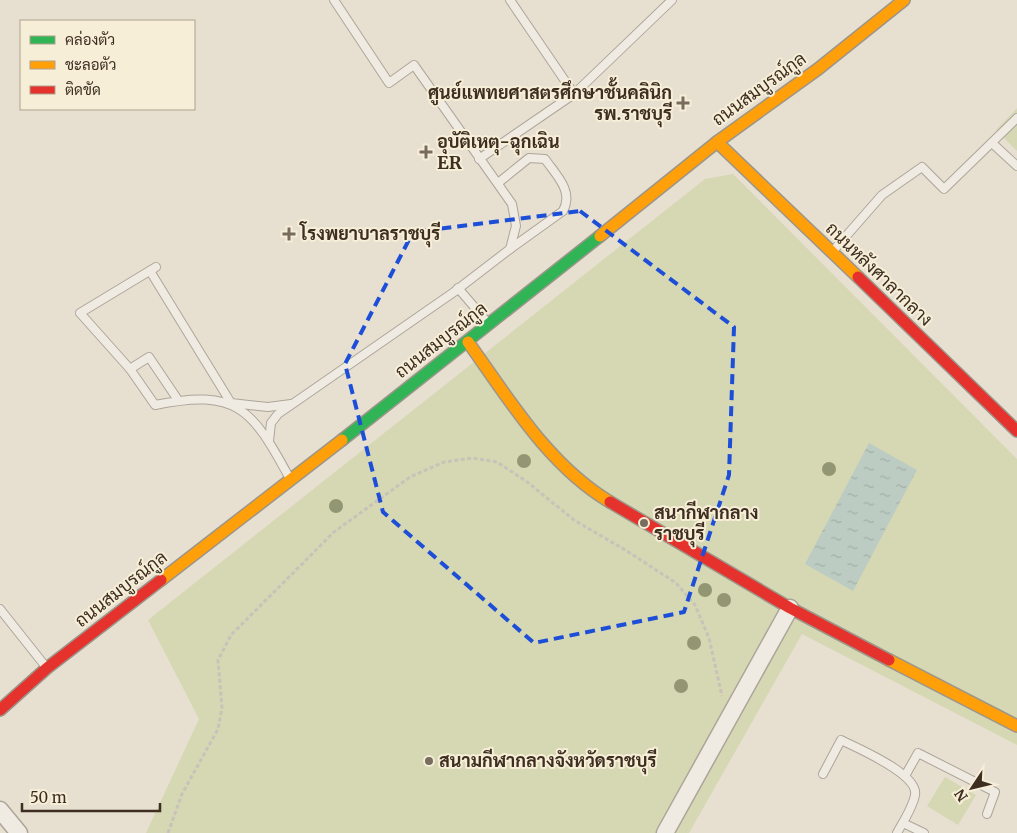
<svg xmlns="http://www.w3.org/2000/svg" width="1017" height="833" font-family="Merriweather,Sarabun,serif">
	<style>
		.green { fill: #d6d7b3 }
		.water { fill: url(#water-ripples) }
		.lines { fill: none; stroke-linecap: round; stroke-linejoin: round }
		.lane-casing { stroke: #ada599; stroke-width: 10 }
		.street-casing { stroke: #ada599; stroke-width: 19 }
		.fast-casing { stroke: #9c958a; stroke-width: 14 }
		.slow-casing { stroke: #9c958a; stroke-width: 14 }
		.jam-casing { stroke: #9c958a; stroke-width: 14 }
		.path { stroke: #c8c2b9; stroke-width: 3; stroke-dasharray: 4 2.5; stroke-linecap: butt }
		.lane { stroke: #efebe3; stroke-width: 8 }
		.street { stroke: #efebe3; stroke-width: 16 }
		.fast { stroke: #30b455; stroke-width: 11 }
		.slow { stroke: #ff9f0a; stroke-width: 11 }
		.jam { stroke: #e5322d; stroke-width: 11 }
		.tree { fill: #929673 }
		.marked { fill: none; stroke: #1d4ed8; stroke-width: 4; stroke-dasharray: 10 6; stroke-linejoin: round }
		.poi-dot { fill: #786c5e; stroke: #f7eed8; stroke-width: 2 }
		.labels { text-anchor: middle; stroke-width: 4; stroke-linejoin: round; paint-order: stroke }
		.street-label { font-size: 18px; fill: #3d2e20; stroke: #f7eed8 }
		.poi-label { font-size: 18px; font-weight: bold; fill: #3d2e20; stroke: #f7eed8; text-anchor: start }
	</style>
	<defs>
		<pattern id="water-ripples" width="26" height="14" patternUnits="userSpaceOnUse" patternTransform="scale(1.25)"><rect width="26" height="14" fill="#bcccc2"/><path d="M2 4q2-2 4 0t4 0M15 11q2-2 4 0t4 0" fill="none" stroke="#a2b0a6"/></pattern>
	</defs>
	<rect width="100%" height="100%" fill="#e7e0d1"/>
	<g class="green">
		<polygon points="1017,108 1017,151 996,130"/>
		<polygon points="733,174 1017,459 1017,745 802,634 689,833 146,833 199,719 148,620 705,179"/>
		<polygon points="945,777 976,795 958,825 927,806"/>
	</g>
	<polygon class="water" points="869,443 917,470 853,591 805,564"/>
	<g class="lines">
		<g class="lane-casing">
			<g id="lane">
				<polyline points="510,0 574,94"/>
				<polyline points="992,143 1017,166"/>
				<polyline points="479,159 574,94 672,0"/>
				<path d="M498,183l31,-25 16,1c11,16 29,32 18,52l-53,38"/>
				<polyline points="833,251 882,195 922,167 944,189 1017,118"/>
				<path d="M156,267l-76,46 50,56 25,36c82,-17 97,4 134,72"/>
				<polyline points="150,271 231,403 268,407 291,404"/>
				<polyline points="458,288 488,323"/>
				<polyline points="130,369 149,357 178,400"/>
				<polyline points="269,441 271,423 278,414 454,292 510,249 516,226 512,204 414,65 389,83 334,0"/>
				<polyline points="0,609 46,667"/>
				<path d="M823,774l18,-34c16,8 78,34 74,55 -2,12 -12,27 -18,38"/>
				<polyline points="905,776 918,753 995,792 987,814"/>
				<polyline points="903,823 924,833"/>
			</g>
		</g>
		<g class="street-casing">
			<g id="street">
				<polyline points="0,810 19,833"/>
				<polyline points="665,833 790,608"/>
			</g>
		</g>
		<g class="fast-casing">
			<polyline id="fast" points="342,440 600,236"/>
		</g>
		<g class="slow-casing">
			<g id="slow">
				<polyline points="717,142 858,277"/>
				<polyline points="600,236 717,142 818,69 904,0"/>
				<path d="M468,342c41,57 80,123 142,160"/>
				<polyline points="161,580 342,440"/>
				<polyline points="889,660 1017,726"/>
			</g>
		</g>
		<g class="jam-casing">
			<g id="jam">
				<polyline points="858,277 1017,431"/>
				<polyline points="610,502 790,608 889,660"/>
				<polyline points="0,710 47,668 161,580"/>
			</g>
		</g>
		<polyline class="path" points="168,833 182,794 218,729 222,708 218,660 231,635 334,532 410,477 444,462 472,458 497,462 526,481 574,520 627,551 676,583 695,605 709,638 722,696"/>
		<use href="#lane" class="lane"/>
		<use href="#street" class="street"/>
		<use href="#fast" class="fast"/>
		<use href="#slow" class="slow"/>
		<use href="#jam" class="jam"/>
	</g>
	<g class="tree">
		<circle cx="524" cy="461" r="7"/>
		<circle cx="829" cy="469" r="7"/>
		<circle cx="336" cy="506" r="7"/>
		<circle cx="705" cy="590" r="7"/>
		<circle cx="724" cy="600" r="7"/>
		<circle cx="694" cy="643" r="7"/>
		<circle cx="681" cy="686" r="7"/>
	</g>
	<path class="marked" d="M580,211l154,116 -5,148 -45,137 -150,31 -151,-131 -38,-148 68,-132z"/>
	<g class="poi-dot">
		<path d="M680.5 95.5h5v5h5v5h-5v5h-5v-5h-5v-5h5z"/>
		<path d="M423.5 144.5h5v5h5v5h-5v5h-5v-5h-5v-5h5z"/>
		<path d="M286.5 226.5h5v5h5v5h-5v5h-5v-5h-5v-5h5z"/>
		<circle cx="644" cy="523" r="5"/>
		<circle cx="429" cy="761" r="5"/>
	</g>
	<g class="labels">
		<g class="street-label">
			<text transform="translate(759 89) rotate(-36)" y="6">ถนนสมบูรณ์กูล</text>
			<text transform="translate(879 274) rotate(44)" y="6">ถนนหลังศาลากลาง</text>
			<text transform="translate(441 340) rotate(-38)" y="6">ถนนสมบูรณ์กูล</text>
			<text transform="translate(121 589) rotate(-38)" y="6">ถนนสมบูรณ์กูล</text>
		</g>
		<g class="poi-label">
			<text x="672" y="99" text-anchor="end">ศูนย์แพทยศาสตรศึกษาชั้นคลินิก<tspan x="672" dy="21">รพ.ราชบุรี</tspan></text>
			<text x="437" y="148">อุบัติเหตุ-ฉุกเฉิน<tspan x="437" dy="21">ER</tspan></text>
			<text x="300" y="240">โรงพยาบาลราชบุรี</text>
			<text x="654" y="519">สนากีฬากลาง<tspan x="654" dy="21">ราชบุรี</tspan></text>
			<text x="439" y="767">สนามกีฬากลางจังหวัดราชบุรี</text>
		</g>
	</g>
	<rect x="20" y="20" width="175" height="90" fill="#f7eed8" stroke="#ada18e"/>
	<rect x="30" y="36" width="25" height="8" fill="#30b455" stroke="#ada18e"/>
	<text x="65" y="45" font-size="15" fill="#3d2e20">คล่องตัว</text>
	<rect x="30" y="61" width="25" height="8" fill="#ff9f0a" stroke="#ada18e"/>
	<text x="65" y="70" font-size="15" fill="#3d2e20">ชะลอตัว</text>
	<rect x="30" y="86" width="25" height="8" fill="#e5322d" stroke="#ada18e"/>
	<text x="65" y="95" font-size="15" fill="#3d2e20">ติดขัด</text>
	<g transform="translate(972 788) rotate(235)" stroke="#f7eed8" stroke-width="4" paint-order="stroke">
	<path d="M0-4L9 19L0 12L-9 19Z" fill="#3d2e20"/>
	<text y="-8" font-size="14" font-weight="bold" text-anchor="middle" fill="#3d2e20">N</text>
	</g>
	<path d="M22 803v8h138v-8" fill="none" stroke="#3d2e20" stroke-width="2.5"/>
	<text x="30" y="803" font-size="15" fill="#3d2e20" stroke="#f7eed8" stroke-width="4" paint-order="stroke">50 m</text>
</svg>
